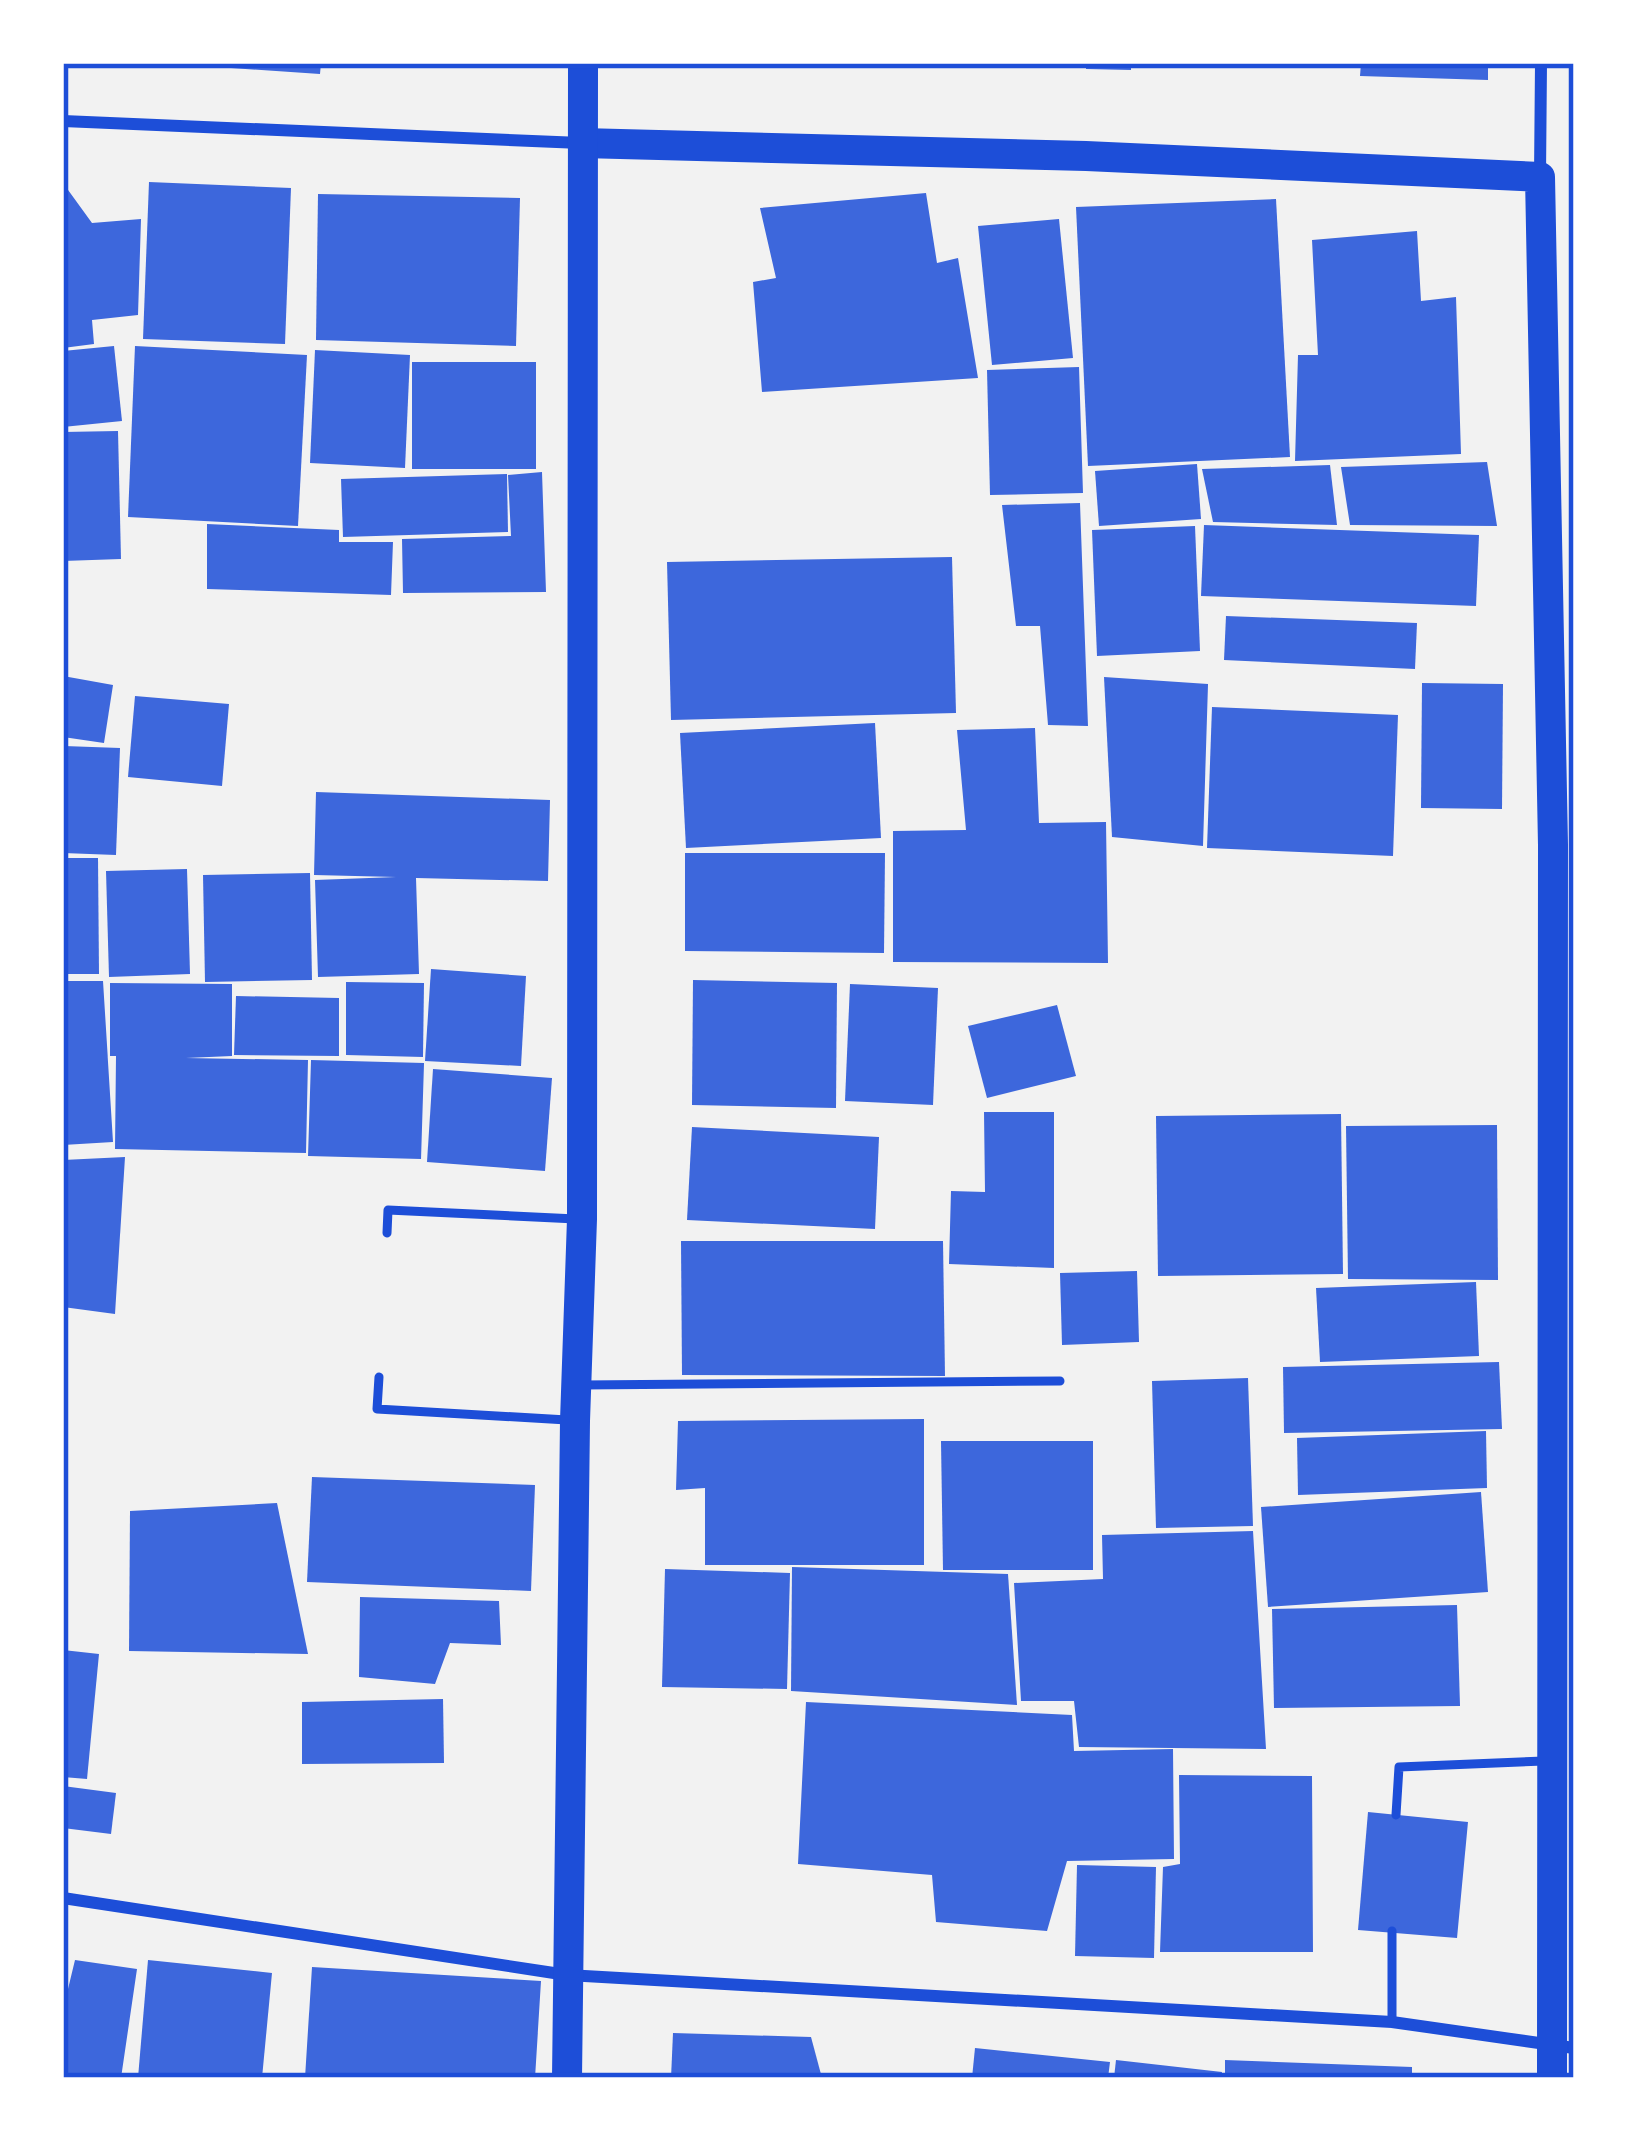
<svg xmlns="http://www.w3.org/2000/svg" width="1637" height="2141" font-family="'Space Grotesk',sans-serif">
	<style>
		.building { fill: #3d67dc }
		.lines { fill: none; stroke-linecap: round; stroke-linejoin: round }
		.service { stroke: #1d4ed8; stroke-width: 9 }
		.minor { stroke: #1d4ed8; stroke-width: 12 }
		.primary { stroke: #1d4ed8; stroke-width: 30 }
		.neatline { fill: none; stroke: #1d4ed8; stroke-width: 4.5 }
	</style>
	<rect width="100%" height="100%" fill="#f2f2f2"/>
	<g class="building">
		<polygon points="232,63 321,63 320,74 231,68"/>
		<polygon points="1086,63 1131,63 1131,70 1086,69"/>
		<polygon points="1361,63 1488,63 1488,80 1360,76"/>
		<polygon points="149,182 291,188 285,344 143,339"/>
		<polygon points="63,183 92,223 141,219 138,315 92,320 94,344 63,348"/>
		<polygon points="926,193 937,263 958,258 978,378 762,392 753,282 776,278 760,208"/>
		<polygon points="318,194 520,198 516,346 316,340"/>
		<polygon points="1276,199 1290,457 1088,466 1076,207"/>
		<polygon points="1059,219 1073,358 992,365 978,226"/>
		<polygon points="1417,231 1421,301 1456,297 1461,454 1295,461 1298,355 1318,355 1312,240"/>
		<polygon points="114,346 122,421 63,427 63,351"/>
		<polygon points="135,346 307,355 298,526 128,517"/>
		<polygon points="315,350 410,355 405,468 310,463"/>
		<rect x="412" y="362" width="124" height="107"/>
		<polygon points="1079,367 1083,493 990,495 987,370"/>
		<polygon points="118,431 121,559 63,561 63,432"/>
		<polygon points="1487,462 1497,526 1350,525 1341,467"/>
		<polygon points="1197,464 1201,519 1099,526 1095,471"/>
		<polygon points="1330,465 1337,525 1213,522 1202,469"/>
		<polygon points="542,472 546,592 403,593 402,539 511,536 508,475"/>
		<polygon points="507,474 508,532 343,537 341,479"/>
		<polygon points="1080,503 1088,726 1048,725 1040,626 1016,626 1002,505"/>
		<polygon points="207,524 339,530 339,542 393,542 391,595 207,589"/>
		<polygon points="1204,525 1479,535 1476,606 1201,596"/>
		<polygon points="1195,526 1200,651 1097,656 1092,530"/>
		<polygon points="952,557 956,713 671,720 667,562"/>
		<polygon points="1226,616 1417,623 1415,669 1224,660"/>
		<polygon points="63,676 113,685 104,743 63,737"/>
		<polygon points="1104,677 1208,684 1203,846 1112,837"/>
		<polygon points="1422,683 1503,684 1502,809 1421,808"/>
		<polygon points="135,696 229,704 222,786 128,777"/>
		<polygon points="1212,707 1398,715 1393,856 1207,848"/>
		<polygon points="875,723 881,838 686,848 680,733"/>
		<polygon points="1035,728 1039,823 1106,822 1108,963 893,962 893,831 966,830 957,730"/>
		<polygon points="64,746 120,748 116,855 63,853"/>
		<polygon points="316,792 550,800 548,881 416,878 419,974 318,977 315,880 396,877 314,875"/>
		<polygon points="685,853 885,853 884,953 685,951"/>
		<polygon points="63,858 98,858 99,974 63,974"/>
		<polygon points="187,869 190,974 109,977 106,871"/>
		<polygon points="310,873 312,980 205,982 203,875"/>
		<polygon points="431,969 526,976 521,1066 425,1061"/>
		<polygon points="693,980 837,983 836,1108 692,1105"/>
		<polygon points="63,981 103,981 113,1142 63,1145"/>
		<polygon points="346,982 424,983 423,1057 346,1055"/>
		<polygon points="110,983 232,984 232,1056 186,1058 308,1060 306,1153 115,1149 116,1056 110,1056"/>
		<polygon points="850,984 938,988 933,1105 845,1101"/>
		<polygon points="236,996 339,998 339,1056 234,1055"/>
		<polygon points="1057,1005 1076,1076 987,1098 968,1026"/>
		<polygon points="311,1060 424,1063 421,1159 308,1156"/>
		<polygon points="433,1069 552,1078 545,1171 427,1162"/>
		<polygon points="984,1112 1054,1112 1054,1268 949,1264 951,1191 985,1192"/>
		<polygon points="1341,1114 1343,1274 1158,1276 1156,1116"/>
		<polygon points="1497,1125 1498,1280 1348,1279 1346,1126"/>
		<polygon points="692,1127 879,1137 875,1229 687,1220"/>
		<polygon points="125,1157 115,1314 63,1307 63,1160"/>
		<polygon points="681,1241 943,1241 945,1376 682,1375"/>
		<polygon points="1137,1271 1139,1342 1062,1345 1060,1273"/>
		<polygon points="1476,1282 1479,1356 1320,1362 1316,1288"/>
		<polygon points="1499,1362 1502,1429 1284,1433 1283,1367"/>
		<polygon points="1248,1378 1253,1526 1156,1528 1152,1381"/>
		<polygon points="924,1419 924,1565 705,1565 705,1488 676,1490 678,1421"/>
		<polygon points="1486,1431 1487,1488 1298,1495 1297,1438"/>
		<polygon points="941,1441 1093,1441 1093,1570 943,1570"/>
		<polygon points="312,1477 535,1485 531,1591 307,1582"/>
		<polygon points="1481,1492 1488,1592 1268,1607 1261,1507"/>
		<polygon points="277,1503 308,1654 129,1651 130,1511"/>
		<polygon points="1253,1531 1266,1749 1079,1747 1074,1701 1021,1701 1014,1583 1103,1579 1102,1535"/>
		<polygon points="792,1567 1008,1574 1017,1705 791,1691"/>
		<polygon points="665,1569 790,1573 787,1689 662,1687"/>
		<polygon points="360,1597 499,1601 501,1645 450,1643 435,1684 359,1677"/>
		<polygon points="1457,1605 1460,1706 1274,1708 1272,1609"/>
		<polygon points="63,1650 99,1654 87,1779 63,1777"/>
		<polygon points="443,1699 444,1763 302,1764 302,1702"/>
		<polygon points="806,1702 1072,1715 1074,1751 1173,1749 1174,1859 1067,1861 1047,1931 936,1922 932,1875 798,1864"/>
		<polygon points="1179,1775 1312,1776 1313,1952 1160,1952 1163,1867 1180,1864"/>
		<polygon points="63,1786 116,1793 111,1834 63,1828"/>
		<polygon points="1368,1812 1468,1822 1457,1938 1358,1930"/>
		<polygon points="1077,1865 1156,1867 1154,1958 1075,1956"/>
		<polygon points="75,1960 137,1969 121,2078 63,2078 63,1987 68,1989"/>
		<polygon points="148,1960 272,1973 262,2078 138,2078"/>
		<polygon points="312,1967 541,1981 535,2078 305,2078"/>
		<polygon points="673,2033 811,2037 822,2078 671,2078"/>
		<polygon points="975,2048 1110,2062 1108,2078 972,2078"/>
		<polygon points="1116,2060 1222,2072 1221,2078 1114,2078"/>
		<polygon points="1225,2060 1412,2067 1412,2078 1225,2078"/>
	</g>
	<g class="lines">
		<g class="service">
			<polyline points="387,1233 388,1210 576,1219"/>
			<polyline points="379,1377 377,1409 567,1420"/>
			<polyline points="582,1385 1060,1381"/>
			<polyline points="1396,1815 1399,1767 1544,1761"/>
			<polyline points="1392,1931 1392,2022"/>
		</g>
		<g class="minor">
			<polyline points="63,121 581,143"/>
			<polyline points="1540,176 1541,63"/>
			<polyline points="63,1898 567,1975 1392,2022 1574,2048"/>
		</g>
		<g class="primary">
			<polyline points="582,143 1086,156 1540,177 1553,845 1552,2078"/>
			<polyline points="567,2078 575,1421 582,1219 583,63"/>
		</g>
	</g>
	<rect width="1637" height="2141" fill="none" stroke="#ffffff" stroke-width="132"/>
	<rect x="66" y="66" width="1505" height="2009" class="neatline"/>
</svg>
